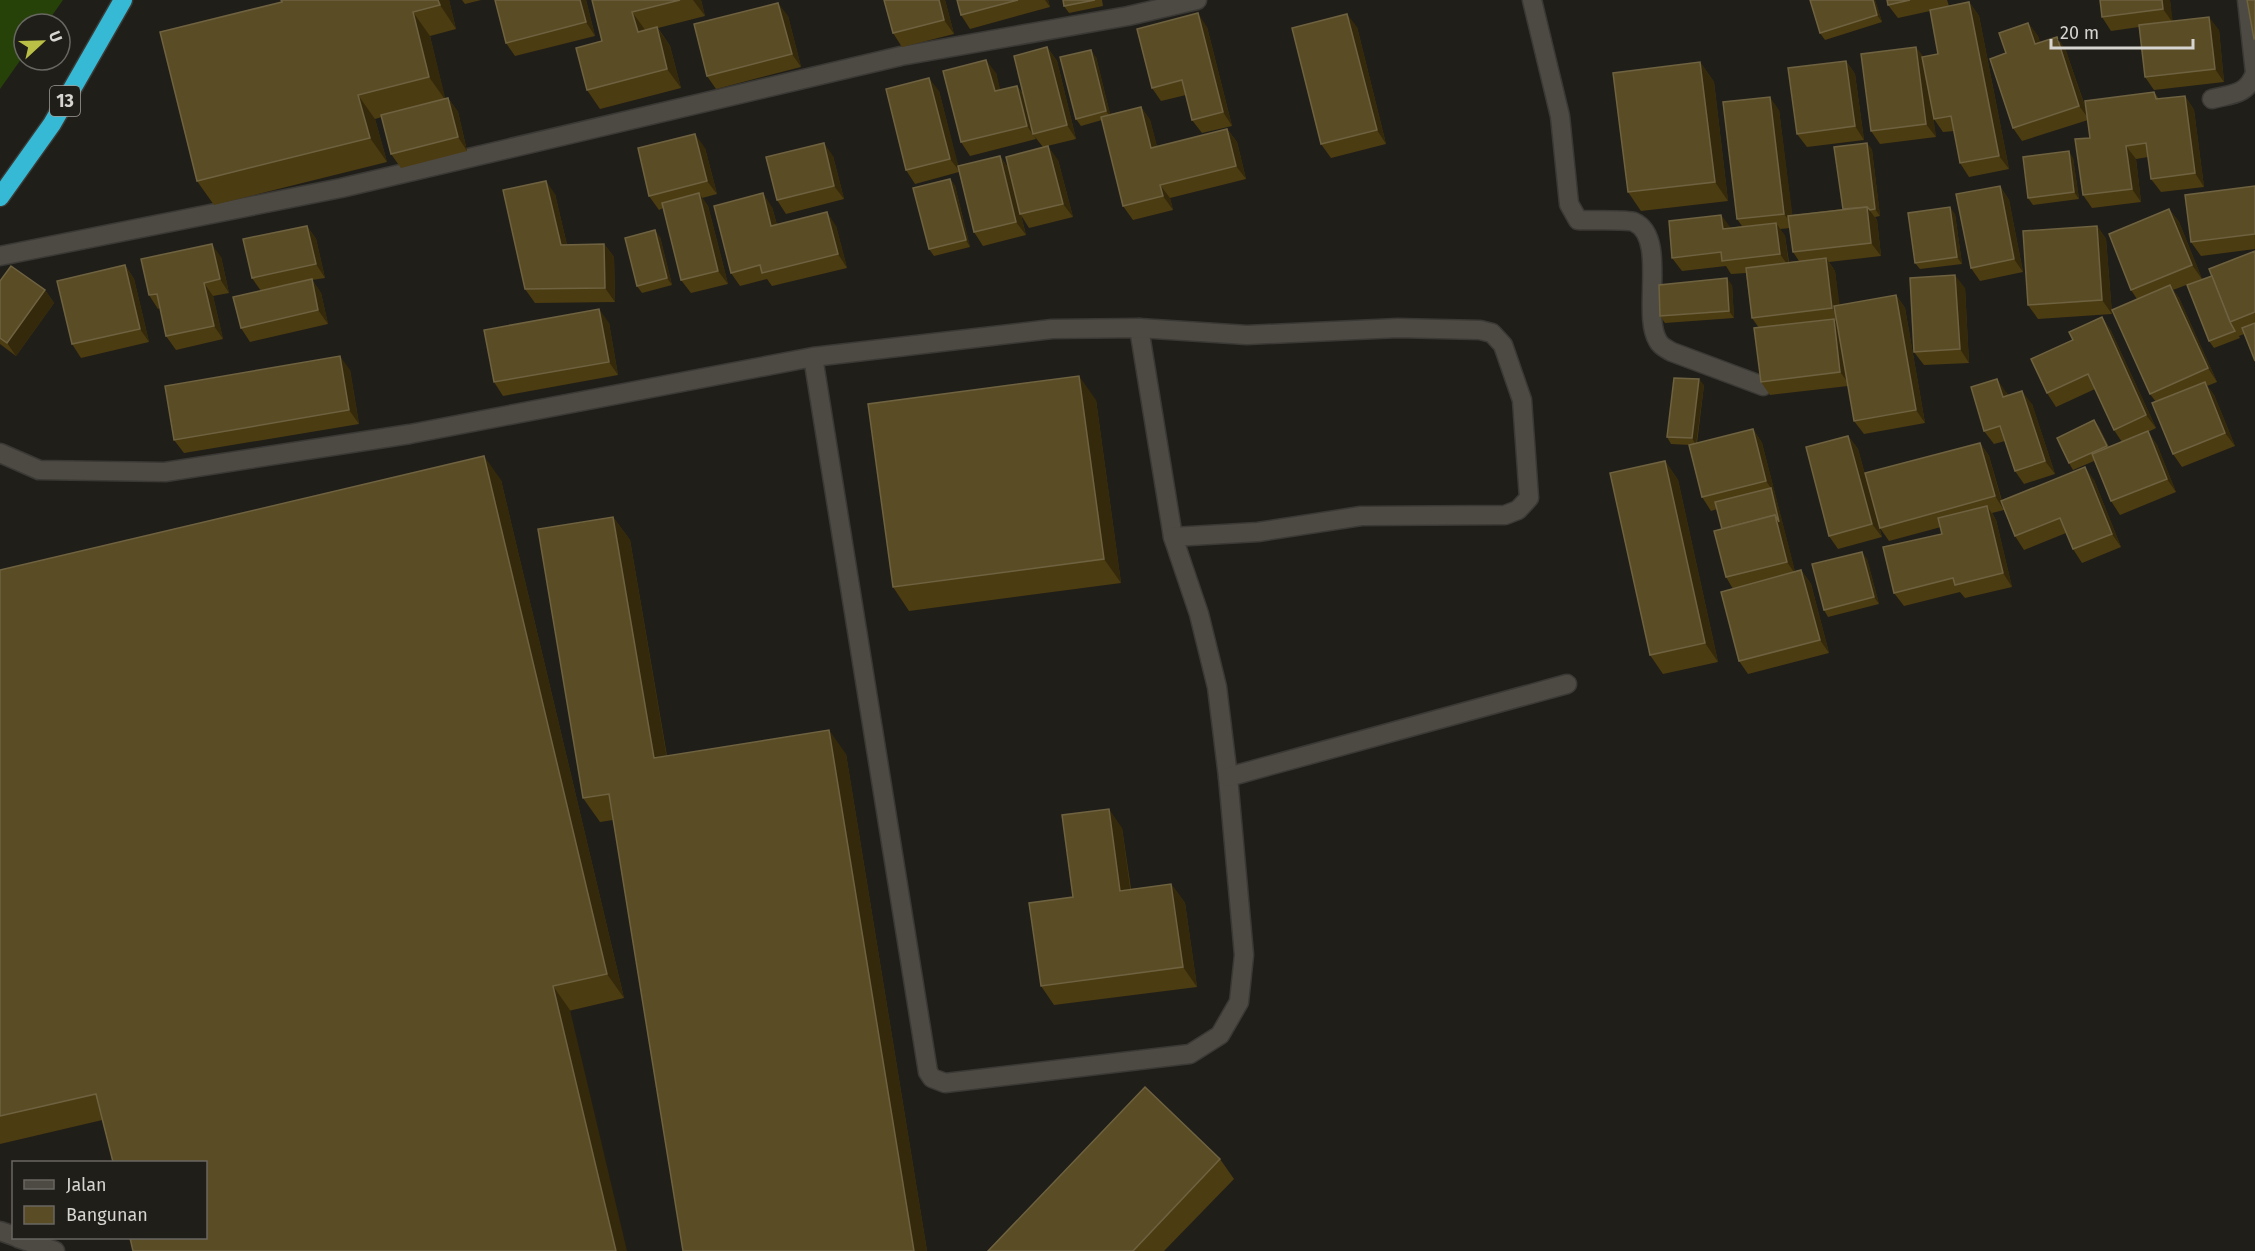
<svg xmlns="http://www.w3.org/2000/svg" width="2255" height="1251" font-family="'Fira Sans',sans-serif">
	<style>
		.green { fill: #264209 }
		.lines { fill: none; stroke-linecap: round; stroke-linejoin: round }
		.minor-casing { stroke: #3b3935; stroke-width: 21 }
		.highway-casing { stroke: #3b3935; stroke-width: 21 }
		.minor { stroke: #4d4a43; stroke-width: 18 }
		.highway { stroke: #35b9d4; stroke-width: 18 }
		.wall { fill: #4c3c11; fill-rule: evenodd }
		.shaded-wall { fill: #34290b }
		.building { fill: #5a4d26; stroke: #6e6241; stroke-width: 1.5 }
		.labels { text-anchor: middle; stroke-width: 4.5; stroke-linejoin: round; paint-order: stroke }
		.shield { fill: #201e18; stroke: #a09e9a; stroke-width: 1.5 }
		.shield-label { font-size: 18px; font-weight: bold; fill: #d7d5d1 }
	</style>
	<rect width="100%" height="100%" fill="#201e18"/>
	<polygon class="green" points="0,0 63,0 46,24 24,24 24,55 0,89"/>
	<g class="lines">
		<g class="minor-casing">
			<g id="minor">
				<path d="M1532,0l28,116 9,88 9,16c11,1 48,-1 56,2 34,15 7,92 24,119 3,6 9,8 14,11l91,34"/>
				<path d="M2212,99c20,-5 35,-4 43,-26l-8,-73"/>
				<polyline points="0,256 341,188 901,56 1128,16 1197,0"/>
				<polyline points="1139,328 1173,537"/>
				<polyline points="0,453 39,470 165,472 410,434 813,357 1052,329 1139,328 1247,335 1398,328 1480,330 1492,333 1503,345 1522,400 1529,498 1518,510 1505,515 1361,516 1258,532 1173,537 1199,614 1217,687 1228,777 1244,955 1239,1002 1220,1035 1190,1054 945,1083 932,1078 928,1072 813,357"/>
				<polyline points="1228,777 1567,684"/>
				<polyline points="0,1231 14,1236"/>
				<polyline points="18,1238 55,1251"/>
			</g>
		</g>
		<g class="highway-casing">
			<polyline id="highway" points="0,197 52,124 123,0"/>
		</g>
		<use href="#minor" class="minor"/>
		<use href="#highway" class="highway"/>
	</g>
	<g class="wall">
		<polygon points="449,0 456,29 430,36 445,99 448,98 458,112 467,151 401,168 391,154 382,117 375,119 387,162 214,205 197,181 282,2"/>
		<polygon points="462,0 481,0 465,4"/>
		<polygon points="586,0 595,36 515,56 506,43"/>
		<polygon points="592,0 701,0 705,16 658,28 670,46 681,88 600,109 587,90 602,41"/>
		<polygon points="945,0 954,34 902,47 893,33"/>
		<polygon points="957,0 1048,0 1050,7 970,29 961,15"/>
		<polygon points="1063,0 1102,0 1103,6 1069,13 1064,6"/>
		<polygon points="1875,0 1882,22 1825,40 1820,33"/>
		<polygon points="1887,0 1947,0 1949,6 1969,2 1979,16 2009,169 1969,177 1960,163 1954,131 1943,132 1934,119 1932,112 1936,137 1880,144 1871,131 1923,57 1938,54 1930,11 1898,18 1888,5"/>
		<polygon points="2100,0 2170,0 2172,21 2219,30 2224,82 2154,90 2145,77 2139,27 2111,31 2102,17"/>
		<polygon points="788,16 801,67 716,89 707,76"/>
		<polygon points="2028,23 2038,36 2040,43 2057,37 2066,51 2087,112 2154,92 2159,99 2185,96 2194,110 2204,187 2161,192 2151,179 2148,157 2136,159 2141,202 2092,208 2083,195 2090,138 2088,120 2022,141 2013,128 2006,53"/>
		<polygon points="1207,27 1232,126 1202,133 1192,120 1186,95 1161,101 1152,88"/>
		<polygon points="1357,27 1386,144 1331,158 1321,144"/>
		<polygon points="1047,47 1057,61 1076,139 1043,147 1035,137 1036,139 970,156 961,142 996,73 1000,90 1017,86 1023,94"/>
		<polygon points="1096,57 1110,114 1141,107 1150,120 1157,147 1227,129 1237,142 1246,179 1170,198 1173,210 1133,220 1123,206 1102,120 1081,126 1076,119"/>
		<polygon points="1846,61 1855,74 1864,140 1807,147 1797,134"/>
		<polygon points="1700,62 1714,82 1728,201 1641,211 1628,192"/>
		<polygon points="939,91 958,166 1000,156 1009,169 1058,160 1073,217 1029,228 1021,215 1026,235 983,246 974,232 959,172 915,184 906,170"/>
		<path d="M1779,110l13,105 51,-6 24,-66 5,7 8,66 -5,1 2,3 4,36 -52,6 6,9 4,34 57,-10 9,13 20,115 -61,11 -10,-13 -6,-35 -78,9 -9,-13 -2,-54 -7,-10 -6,-45 -15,1 -5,-8 -44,5 -10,-13 49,-43 9,13 12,-2 -5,-7zM1790,228l3,24 6,9 -10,1 -4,-26 -5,-7z"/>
		<polygon points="705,148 717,194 702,198 708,206 728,284 691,293 681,280 663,208 659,210 649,196"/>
		<polygon points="833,156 844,199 786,214 777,200"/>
		<polygon points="2073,158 2079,199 2033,205 2028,198"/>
		<polygon points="950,179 955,186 970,247 934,256 929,249"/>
		<polygon points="2000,186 2009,200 2023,272 1980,281 1971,268"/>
		<polygon points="2255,186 2255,249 2201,256 2191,242"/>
		<polygon points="555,194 567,245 604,244 614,257 615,302 535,303 525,289"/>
		<polygon points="772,207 777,225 836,226 847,268 772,286 767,279 740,286 731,273"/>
		<polygon points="2169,209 2179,222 2202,279 2173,290 2179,298 2217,382 2207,386 2214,395 2235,446 2182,467 2173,454 2156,402 2150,394 2137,299 2131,290"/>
		<polygon points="1955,214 1962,264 1920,269 1915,263"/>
		<polygon points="307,226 316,239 325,278 312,280 321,293 328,324 250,342 241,328 261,291 252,278"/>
		<polygon points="2097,226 2106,239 2112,314 2038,319 2028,305"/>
		<polygon points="660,237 672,285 642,293 637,286"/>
		<polygon points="2255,251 2255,361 2244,334 2239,336 2240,338 2214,348 2209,341 2212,276"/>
		<polygon points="221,257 229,293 213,296 223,339 176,350 166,336 160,308 158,309 149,295"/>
		<polygon points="125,265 134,279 149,342 81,358 72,344"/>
		<polygon points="0,281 45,290 54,303 16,356 0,344"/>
		<polygon points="1732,285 1734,318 1665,323 1660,316"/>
		<polygon points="1965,288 1969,363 1924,365 1914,352"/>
		<polygon points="2102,317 2111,331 2156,428 2148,432 2157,445 2176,492 2120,515 2111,501 2094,461 2073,470 2069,463 2094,420 2099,427 2109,447 2122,442 2114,430 2095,389 2056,407 2047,393 2073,340"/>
		<polygon points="609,323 618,375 503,396 494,382"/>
		<polygon points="350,370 359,424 184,453 174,440"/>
		<polygon points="1704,385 1697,443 1753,429 1762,443 1795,572 1801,570 1811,584 1829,653 1748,674 1739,661 1733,589 1726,577 1722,529 1717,509 1711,511 1702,497 1690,445 1671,444 1667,437"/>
		<polygon points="2006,392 2008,395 2032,404 2055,474 2024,484 2015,471 2005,441 1994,444 1984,431"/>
		<polygon points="1096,400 1121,583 909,611 893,587"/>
		<polygon points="1848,436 1858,449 1882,537 1838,549 1829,536"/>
		<polygon points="1980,443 1989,456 2002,501 2094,480 2121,547 2082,563 2073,549 2066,533 2024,550 2015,536 2004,510 1992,513 1996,520 2012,587 1965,598 1960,592 1904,606 1894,593 1942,534 1941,527 1889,541 1880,528"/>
		<polygon points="1665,461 1678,480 1718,662 1663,674 1650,655"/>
		<polygon points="501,480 624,998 0,1144 0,570"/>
		<polygon points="613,517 630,540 667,756 846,754 927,1251 683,1251 613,820 600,822 583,798"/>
		<polygon points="1867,559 1879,604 1828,617 1824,610"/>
		<polygon points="1122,828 1131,889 1171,884 1185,903 1197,987 1054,1005 1041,986 1073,897"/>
		<polygon points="1220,1159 1234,1179 1164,1251 988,1251"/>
	</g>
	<g class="shaded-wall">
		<polygon points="438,0 449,0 456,29 440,5"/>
		<polygon points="580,0 586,0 595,36 586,22"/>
		<polygon points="693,0 701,0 705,16"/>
		<polygon points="939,0 945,0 954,34 944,20"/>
		<polygon points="1045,0 1048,0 1050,7"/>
		<polygon points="1873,0 1875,0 1882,22 1877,15"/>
		<polygon points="2162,0 2170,0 2173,23 2163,9"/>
		<polygon points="1969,2 1979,16 2009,169 1999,156"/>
		<polygon points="778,3 788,16 801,67 792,54"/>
		<polygon points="413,12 430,36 446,101 429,77"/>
		<polygon points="632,12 646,31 638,32"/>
		<polygon points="1198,13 1207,27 1232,126 1223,112"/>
		<polygon points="1347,14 1357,27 1386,144 1377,130"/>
		<polygon points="2209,17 2219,30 2224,82 2215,69"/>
		<polygon points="2028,23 2038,36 2045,58 2035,44"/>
		<polygon points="657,27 670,46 681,88 667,69"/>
		<polygon points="2057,37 2066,51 2089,119 2079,106"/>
		<polygon points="1047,47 1057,61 1076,139 1067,125"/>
		<polygon points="1916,47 1926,60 1936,137 1926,124"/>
		<polygon points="1091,50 1096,57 1111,118 1106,111"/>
		<polygon points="986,60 996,73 1004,105 995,91"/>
		<polygon points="1846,61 1855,74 1864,140 1855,126"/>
		<polygon points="1700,62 1714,82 1728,201 1715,182"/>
		<polygon points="929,78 939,91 960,172 950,159"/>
		<polygon points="1017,86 1026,99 1033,134 1036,139 1027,126"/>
		<polygon points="358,95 375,119 387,162 370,138"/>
		<polygon points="2185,96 2194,110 2204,187 2195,173"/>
		<polygon points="1770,97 1779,110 1794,227 1784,214"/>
		<polygon points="448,98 458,112 467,151 458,137"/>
		<polygon points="1141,107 1150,120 1161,161 1151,148"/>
		<polygon points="1227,129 1237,142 1246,179 1236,166"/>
		<polygon points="695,134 705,148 717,194 707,181"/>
		<polygon points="824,143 833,156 844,199 834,186"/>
		<polygon points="1867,143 1872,150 1880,216 1875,209"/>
		<polygon points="1048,146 1058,160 1073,217 1063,204"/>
		<polygon points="2126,146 2136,159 2141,202 2132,189"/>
		<polygon points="2069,151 2073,158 2079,199 2074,192"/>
		<polygon points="1000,156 1009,169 1026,235 1016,222"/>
		<polygon points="950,179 955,186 970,247 966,240"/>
		<polygon points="546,181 555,194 570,258 561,245"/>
		<polygon points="1160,185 1170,198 1173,210 1163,196"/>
		<polygon points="2000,186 2009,200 2023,272 2014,259"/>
		<polygon points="699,193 708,206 728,284 718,271"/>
		<polygon points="763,193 772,207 781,240 771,226"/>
		<polygon points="1867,207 1877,220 1881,256 1871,243"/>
		<polygon points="1950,207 1955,214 1962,264 1957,257"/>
		<polygon points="2169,209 2179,222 2202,279 2192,265"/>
		<polygon points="827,212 836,226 847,268 838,254"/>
		<polygon points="1721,215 1731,228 1723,229"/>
		<polygon points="1776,223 1785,236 1789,267 1780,254"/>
		<polygon points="307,226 316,239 325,278 316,264"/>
		<polygon points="2097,226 2106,239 2112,314 2102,300"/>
		<polygon points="655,230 660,237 672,285 667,278"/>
		<polygon points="212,244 221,257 229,293 220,279"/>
		<polygon points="604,244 614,257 615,302 605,288"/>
		<polygon points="1826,258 1835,271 1842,321 1832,308"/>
		<polygon points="125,265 134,279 149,342 140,329"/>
		<polygon points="1955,275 1965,288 1969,363 1960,349"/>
		<polygon points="1727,278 1732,285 1734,318 1729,311"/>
		<polygon points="312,279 321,293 328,324 318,310"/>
		<polygon points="204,283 213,296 223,339 214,326"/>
		<polygon points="2170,285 2179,298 2217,382 2208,368"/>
		<polygon points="45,290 54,303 16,356 7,343"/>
		<polygon points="1896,295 1905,308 1925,423 1916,410"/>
		<polygon points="599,309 609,323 618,375 609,362"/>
		<polygon points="2102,317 2111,331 2156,428 2146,415"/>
		<polygon points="1834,319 1844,332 1850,385 1840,372"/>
		<polygon points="340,356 350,370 359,424 349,410"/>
		<polygon points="1079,376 1096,400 1121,583 1104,559"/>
		<polygon points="1699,379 1704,385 1696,445 1692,438"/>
		<polygon points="1997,379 2006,392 2013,410 2003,397"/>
		<polygon points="2205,382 2214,395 2235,446 2225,433"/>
		<polygon points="2022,391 2032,404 2055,474 2045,461"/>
		<polygon points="2094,420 2099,427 2111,453 2107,446"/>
		<polygon points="1753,429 1762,443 1796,575 1787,562 1775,515 1771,488 1766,481"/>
		<polygon points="2148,431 2157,445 2176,492 2167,479"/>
		<polygon points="1848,436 1858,449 1882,537 1872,524"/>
		<polygon points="1980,443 1989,456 2004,510 1995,496"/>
		<polygon points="484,456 501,480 624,998 607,974"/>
		<polygon points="1665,461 1678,480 1718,662 1705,643"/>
		<polygon points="2085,467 2094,480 2121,547 2112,534"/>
		<polygon points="1987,506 1996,520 2012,587 2003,573"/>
		<polygon points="613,517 630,540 671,782 654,758"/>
		<polygon points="1862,552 1867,559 1879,604 1874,597"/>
		<polygon points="1801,570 1811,584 1829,653 1820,640"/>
		<polygon points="829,730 846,754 927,1251 914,1251"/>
		<polygon points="1109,809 1122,828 1133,910 1120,891"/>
		<polygon points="1171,884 1185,903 1197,987 1183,967"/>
		<polygon points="553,986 570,1010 627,1251 616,1251"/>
	</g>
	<g class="building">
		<polygon points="281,0 438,0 440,5 413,12 429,77 358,95 370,138 197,181 160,32 282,2"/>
		<polygon points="495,0 580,0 586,22 506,43"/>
		<polygon points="592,0 680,0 632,12 638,32 657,27 667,69 587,90 576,48 602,41"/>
		<polygon points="884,0 939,0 944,20 893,33"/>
		<polygon points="957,0 1018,0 961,15"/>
		<polygon points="1063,0 1095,0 1064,6"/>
		<polygon points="1810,0 1873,0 1877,15 1820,33"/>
		<polygon points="1887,0 1910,0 1888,5"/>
		<polygon points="2100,0 2162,0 2163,9 2102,17"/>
		<polygon points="2247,0 2255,0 2255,39 2254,39"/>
		<polygon points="1969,2 1999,156 1960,163 1951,116 1934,119 1922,57 1938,54 1930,10"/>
		<polygon points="778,3 792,54 707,76 694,24"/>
		<polygon points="1198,13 1223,112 1192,120 1182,80 1152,88 1137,29"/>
		<polygon points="1347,14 1377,130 1321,144 1292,28"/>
		<polygon points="2209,17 2215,69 2145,77 2139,25"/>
		<polygon points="2028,23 2035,44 2057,37 2079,106 2013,128 1990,59 2006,53 1999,33"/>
		<polygon points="1047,47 1067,125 1033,134 1014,56"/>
		<polygon points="1916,47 1926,124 1871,131 1861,54"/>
		<polygon points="1091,50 1106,111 1076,119 1060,57"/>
		<polygon points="986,60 995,91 1017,86 1027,126 961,142 943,71"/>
		<polygon points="1846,61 1855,126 1797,134 1788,68"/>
		<polygon points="1700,62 1715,182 1628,192 1613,73"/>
		<polygon points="929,78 950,159 906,170 886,89"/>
		<polygon points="2154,92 2156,99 2185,96 2195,173 2151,179 2146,143 2126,146 2132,189 2083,195 2075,139 2090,138 2085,101"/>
		<polygon points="1770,97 1784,214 1737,219 1723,102"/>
		<polygon points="448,98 458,137 391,154 381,115"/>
		<polygon points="1141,107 1151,148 1227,129 1236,166 1160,185 1163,196 1123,206 1101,117"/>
		<polygon points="695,134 707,181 649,196 638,148"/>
		<polygon points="824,143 834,186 777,200 766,157"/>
		<polygon points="1867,143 1875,209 1870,210 1867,207 1843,209 1834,147"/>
		<polygon points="1048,146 1063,204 1020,214 1006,157"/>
		<polygon points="2069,151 2074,192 2028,198 2023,157"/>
		<polygon points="1000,156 1016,222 974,232 958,166"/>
		<polygon points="950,179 966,240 929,249 913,188"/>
		<polygon points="546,181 561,245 604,244 605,288 525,289 503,190"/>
		<polygon points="2000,186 2014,259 1971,268 1956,194"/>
		<polygon points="2255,186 2255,234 2191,242 2185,195"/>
		<polygon points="699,193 718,271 681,280 662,203"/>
		<polygon points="763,193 771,226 827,212 838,254 762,273 760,265 731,273 714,206"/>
		<polygon points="1867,207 1871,243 1793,252 1788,216"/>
		<polygon points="1950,207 1957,257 1915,263 1908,213"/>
		<polygon points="2169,209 2192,265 2131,290 2109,234"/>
		<polygon points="1721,215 1723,229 1776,223 1780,254 1722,261 1721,252 1672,258 1669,221"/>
		<polygon points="307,226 316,264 252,278 243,239"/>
		<polygon points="2097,226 2102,300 2028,305 2023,231"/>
		<polygon points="655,230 667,278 637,286 625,238"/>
		<polygon points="212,244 220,279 204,283 214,326 166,336 157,294 149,295 141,259"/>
		<polygon points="2255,251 2255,312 2230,322 2209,269"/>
		<polygon points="1826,258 1832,308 1752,318 1746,268"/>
		<polygon points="125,265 140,329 72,344 57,281"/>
		<polygon points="11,266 45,290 7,343 0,338 0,281"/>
		<polygon points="1955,275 1960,349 1914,352 1910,278"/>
		<polygon points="2212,276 2230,322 2235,331 2209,341 2187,285"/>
		<polygon points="1727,278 1729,311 1660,316 1659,285"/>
		<polygon points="312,279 318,310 241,328 233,297"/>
		<polygon points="2170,285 2208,368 2150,394 2112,310"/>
		<polygon points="1896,295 1916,410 1854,421 1834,306"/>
		<polygon points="599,309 609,362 494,382 484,330"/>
		<polygon points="2102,317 2146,415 2114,430 2088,374 2047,393 2031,359 2073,340 2069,332"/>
		<polygon points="1834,319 1840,372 1761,382 1754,328"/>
		<polygon points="2255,323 2255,361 2242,328"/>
		<polygon points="340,356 349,410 174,440 165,386"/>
		<polygon points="1079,376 1104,559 893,587 868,404"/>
		<polygon points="1674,378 1699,379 1692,438 1667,437"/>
		<polygon points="1997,379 2003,397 2022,391 2045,461 2015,471 2000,426 1984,431 1971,387"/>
		<polygon points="2205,382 2225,433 2173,454 2152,403"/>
		<polygon points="2094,420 2107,446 2069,463 2057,438"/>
		<polygon points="1753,429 1766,481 1702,497 1689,445"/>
		<polygon points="2148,431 2167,479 2111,501 2092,454"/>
		<polygon points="1848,436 1872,524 1829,536 1806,447"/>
		<polygon points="1980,443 1995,496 1880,528 1865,473"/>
		<polygon points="484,456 607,974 553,986 616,1251 133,1251 130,1238 206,1238 206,1162 113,1162 96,1094 0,1116 0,570"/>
		<polygon points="1665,461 1705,643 1650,655 1610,473"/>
		<polygon points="2085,467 2112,534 2073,549 2060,518 2015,536 2001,501"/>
		<polygon points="1771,488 1779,522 1775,515 1722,529 1715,502"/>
		<polygon points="1987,506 2003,573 1955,585 1953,578 1894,593 1883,547 1942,534 1938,518"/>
		<polygon points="1775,515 1787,562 1726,577 1714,531"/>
		<polygon points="613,517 654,758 829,730 914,1251 683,1251 609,794 583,798 538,529"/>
		<polygon points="1862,552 1874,597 1824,610 1812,564"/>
		<polygon points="1801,570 1820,640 1739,661 1721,592"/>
		<polygon points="1109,809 1120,891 1171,884 1183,967 1041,986 1029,903 1073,897 1062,815"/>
		<polygon points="1145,1087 1220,1159 1133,1251 988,1251"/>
	</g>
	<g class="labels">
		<rect class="shield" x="50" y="86" width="30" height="30" rx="4.5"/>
		<g class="shield-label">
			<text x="65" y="107">13</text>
		</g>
	</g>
	<rect x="12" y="1161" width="195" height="78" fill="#201e18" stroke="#696762" stroke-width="1.5"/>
	<rect x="24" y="1180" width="30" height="9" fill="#4d4a43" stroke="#696762" stroke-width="1.5"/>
	<text x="66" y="1191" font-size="18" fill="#d7d5d1">Jalan</text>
	<rect x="24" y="1206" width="30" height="18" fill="#5a4d26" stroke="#696762" stroke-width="1.5"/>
	<text x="66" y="1221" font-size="18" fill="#d7d5d1">Bangunan</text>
	<g transform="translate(42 42) rotate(68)"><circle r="28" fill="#201e18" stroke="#696762" stroke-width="1.5"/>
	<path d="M0-4.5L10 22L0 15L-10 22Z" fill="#bac045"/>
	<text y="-9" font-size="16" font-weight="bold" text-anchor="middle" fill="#d7d5d1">U</text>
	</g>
	<path d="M2051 39v9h142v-9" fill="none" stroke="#d7d5d1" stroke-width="3"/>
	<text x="2060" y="39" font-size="18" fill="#d7d5d1" stroke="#201e18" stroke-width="4.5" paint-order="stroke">20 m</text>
</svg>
